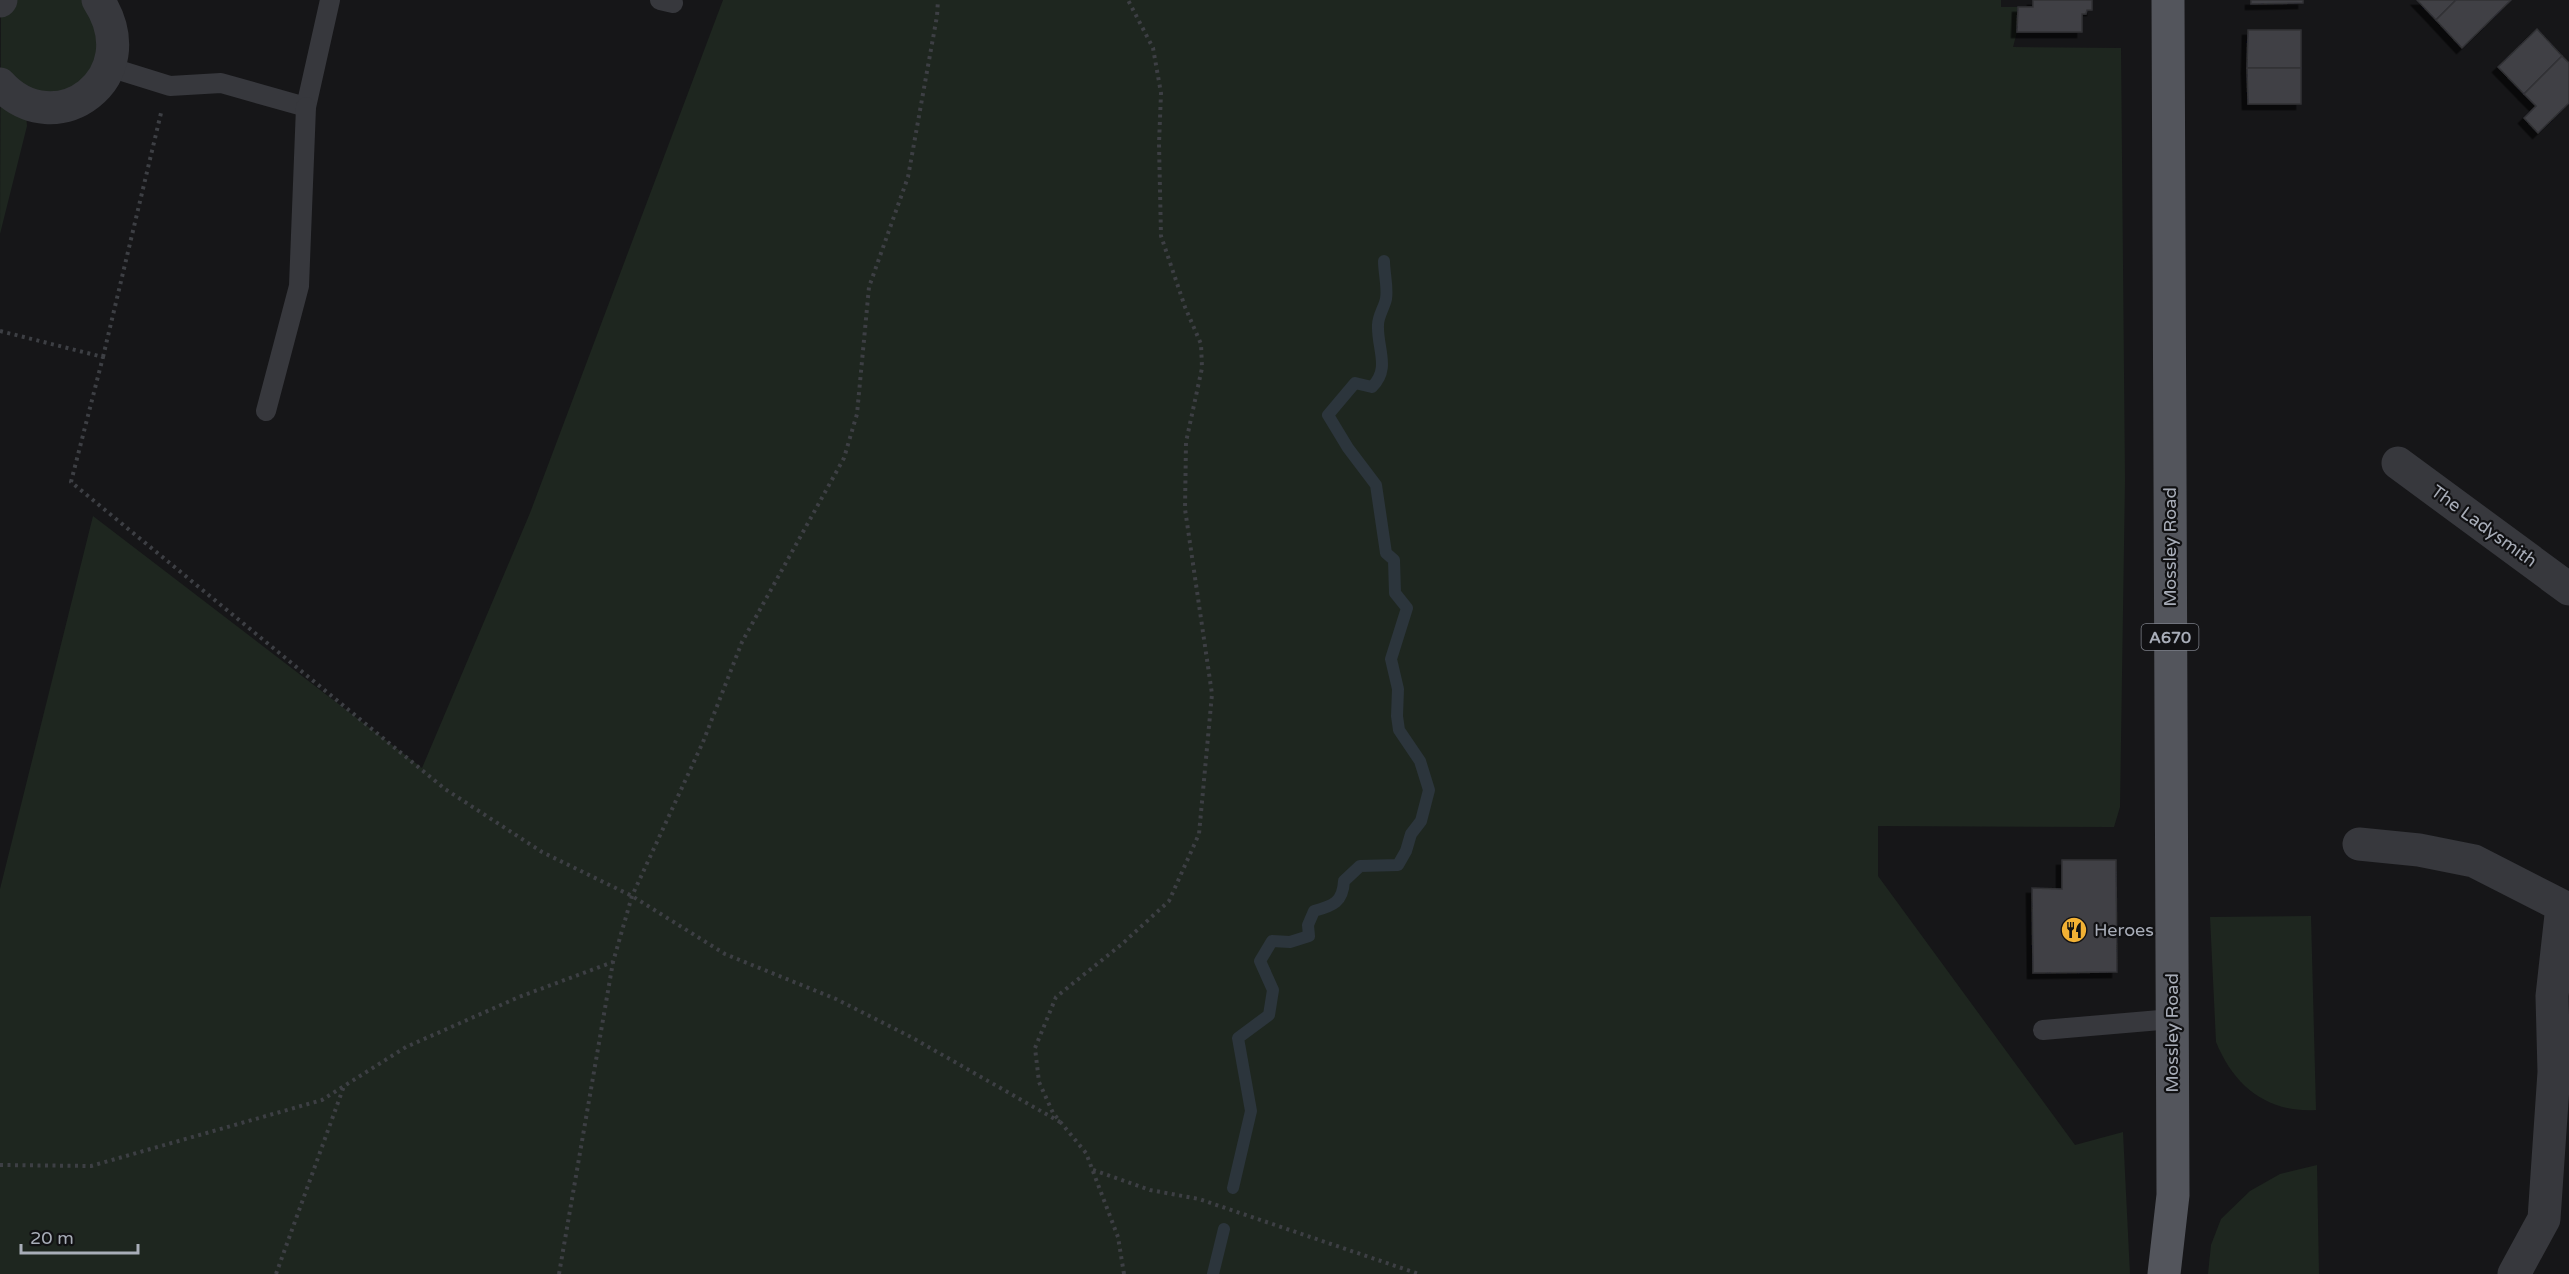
<svg xmlns="http://www.w3.org/2000/svg" width="2569" height="1274" font-family="'Varela Round',sans-serif">
	<style>
		.green { fill: #1e261f }
		.lines { fill: none; stroke-linecap: round; stroke-linejoin: round }
		.stream { stroke: #2c353c; stroke-width: 12 }
		.building { fill: #404145; stroke: #303034; stroke-width: 1.5; filter: url(#shadow) }
		.path { stroke: #3d3f44; stroke-width: 4; stroke-dasharray: 3 4.5; stroke-linecap: butt }
		.lane { stroke: #37383d; stroke-width: 20 }
		.street { stroke: #37383d; stroke-width: 33 }
		.primary { stroke: #53555c; stroke-width: 33 }
		.labels { text-anchor: middle; stroke-width: 4.5; stroke-linejoin: round; paint-order: stroke }
		.shield { fill: #111113; stroke: #7b7e86; stroke-width: 1.5 }
		.shield-label { font-size: 16px; font-weight: bold; fill: #a8adb8 }
		.street-label { font-size: 18px; fill: #a8adb8; stroke: #111113 }
		.poi-label { font-size: 18px; fill: #a8adb8; stroke: #111113; text-anchor: start }
	</style>
	<defs>
		<filter id="shadow"><feDropShadow dx="-5.5" dy="5.5" stdDeviation="0" flood-color="#0009"/></filter>
	</defs>
	<rect width="100%" height="100%" fill="#161618"/>
	<g class="green">
		<polygon points="1,0 98,0 99,85 25,104 27,126 0,234"/>
		<polygon points="723,0 2001,0 2001,7 2018,7 2017,32 2013,47 2121,48 2125,480 2120,807 2114,827 1878,826 1878,876 2075,1145 2123,1132 2130,1274 0,1274 0,889 93,516 422,768 530,513"/>
		<path d="M2311,916l5,194c-49,3 -82,-24 -100,-68l-6,-125z"/>
		<polygon points="2317,1165 2319,1274 2208,1274 2211,1245 2221,1219 2250,1191 2280,1174"/>
	</g>
	<g class="lines">
		<g class="stream">
			<path d="M1233,1188l18,-77 -13,-73 31,-23 4,-25 -13,-29 12,-20 18,1 19,-6 -1,-11 6,-14c19,-5 29,-9 30,-30l16,-15 38,-1 8,-14 5,-17 10,-13 8,-31 -9,-29 -21,-31 -2,-14 1,-27 -7,-30 16,-51 -12,-15 -1,-33 -8,-7 -10,-68 -28,-37 -20,-33 27,-32 17,4c19,-19 5,-38 6,-62 0,-9 6,-17 8,-26 2,-12 -2,-26 -2,-38"/>
			<polyline points="1213,1274 1224,1229"/>
		</g>
	</g>
	<g class="building">
		<polygon points="2033,0 2092,0 2092,10 2087,10 2086,14 2082,14 2082,32 2017,32 2018,7 2033,7"/>
		<polygon points="2251,0 2303,0 2303,3 2251,4"/>
		<polygon points="2417,0 2456,0 2436,20"/>
		<polygon points="2456,0 2511,0 2462,48 2436,20"/>
		<polygon points="2537,29 2562,56 2524,94 2498,67"/>
		<polygon points="2248,30 2301,30 2301,68 2247,68"/>
		<polygon points="2562,56 2569,63 2569,103 2538,133 2524,118 2536,106 2524,94"/>
		<polygon points="2247,68 2301,68 2301,104 2248,104"/>
		<polygon points="2062,860 2116,860 2117,972 2033,973 2032,888 2062,889"/>
	</g>
	<g class="lines">
		<g class="path">
			<polyline points="0,331 103,357 71,482 445,789 542,852 632,896 725,954 836,999 911,1037 1060,1122"/>
			<polyline points="103,357 161,113"/>
			<polyline points="0,1165 91,1166 322,1100 406,1047 519,997 613,962"/>
			<polyline points="1093,1170 1150,1190 1199,1199 1419,1274"/>
			<polyline points="276,1274 344,1086"/>
			<polyline points="559,1274 613,962 632,896 703,742 742,642 844,458 857,414 869,287 908,177 937,16 938,0"/>
			<polyline points="1124,1274 1118,1237 1086,1153 1053,1113 1039,1082 1035,1048 1056,997 1122,944 1169,901 1199,834 1212,694 1185,509 1186,442 1202,368 1201,344 1185,307 1161,236 1159,144 1161,93 1153,48 1128,0"/>
		</g>
		<g class="lane">
			<polyline points="660,0 673,3"/>
			<polyline points="109,67 170,86 221,83 306,107 330,0"/>
			<polyline points="266,411 299,286 306,107"/>
			<polyline points="2043,1030 2172,1019"/>
		</g>
		<g class="street">
			<polyline points="0,1 1,0"/>
			<path d="M0,84c55,61 149,-6 98,-84"/>
			<polyline points="2398,463 2569,589"/>
			<polyline points="2359,844 2419,850 2474,861 2562,906 2552,996 2554,1072 2544,1219 2514,1274"/>
		</g>
		<polyline class="primary" points="2164,1274 2173,1195 2168,0"/>
	</g>
	<defs>
		<g id="restaurant-disc" transform="scale(1.35)"><circle r="9.5" fill="#f2b134" stroke="#111113"/><path d="M-5-6h1v4h1v-4h1v4h1v-4h1v5L-1.5 .5V6h-2V.5L-5-1ZM5-6V6H3V1.5H1.5Q1.5-4 5-6Z" fill="#111"/></g>
	</defs>
	<g fill-rule="evenodd">
		<use href="#restaurant-disc" x="2074" y="930"/>
	</g>
	<g class="labels">
		<rect class="shield" x="2141.5" y="624" width="57" height="26" rx="4.5"/>
		<g class="shield-label">
			<text x="2170" y="643">A670</text>
		</g>
		<g class="street-label">
			<text transform="translate(2484 526) rotate(36)" y="6">The Ladysmith</text>
			<text transform="translate(2170 547) rotate(-90)" y="6">Mossley Road</text>
			<text transform="translate(2172 1033) rotate(-90)" y="6">Mossley Road</text>
		</g>
		<g class="poi-label">
			<text x="2094" y="936">Heroes</text>
		</g>
	</g>
	<path d="M21 1244v9h117v-9" fill="none" stroke="#a8adb8" stroke-width="3"/>
	<text x="30" y="1244" font-size="18" fill="#a8adb8" stroke="#111113" stroke-width="4.5" paint-order="stroke">20 m</text>
</svg>
